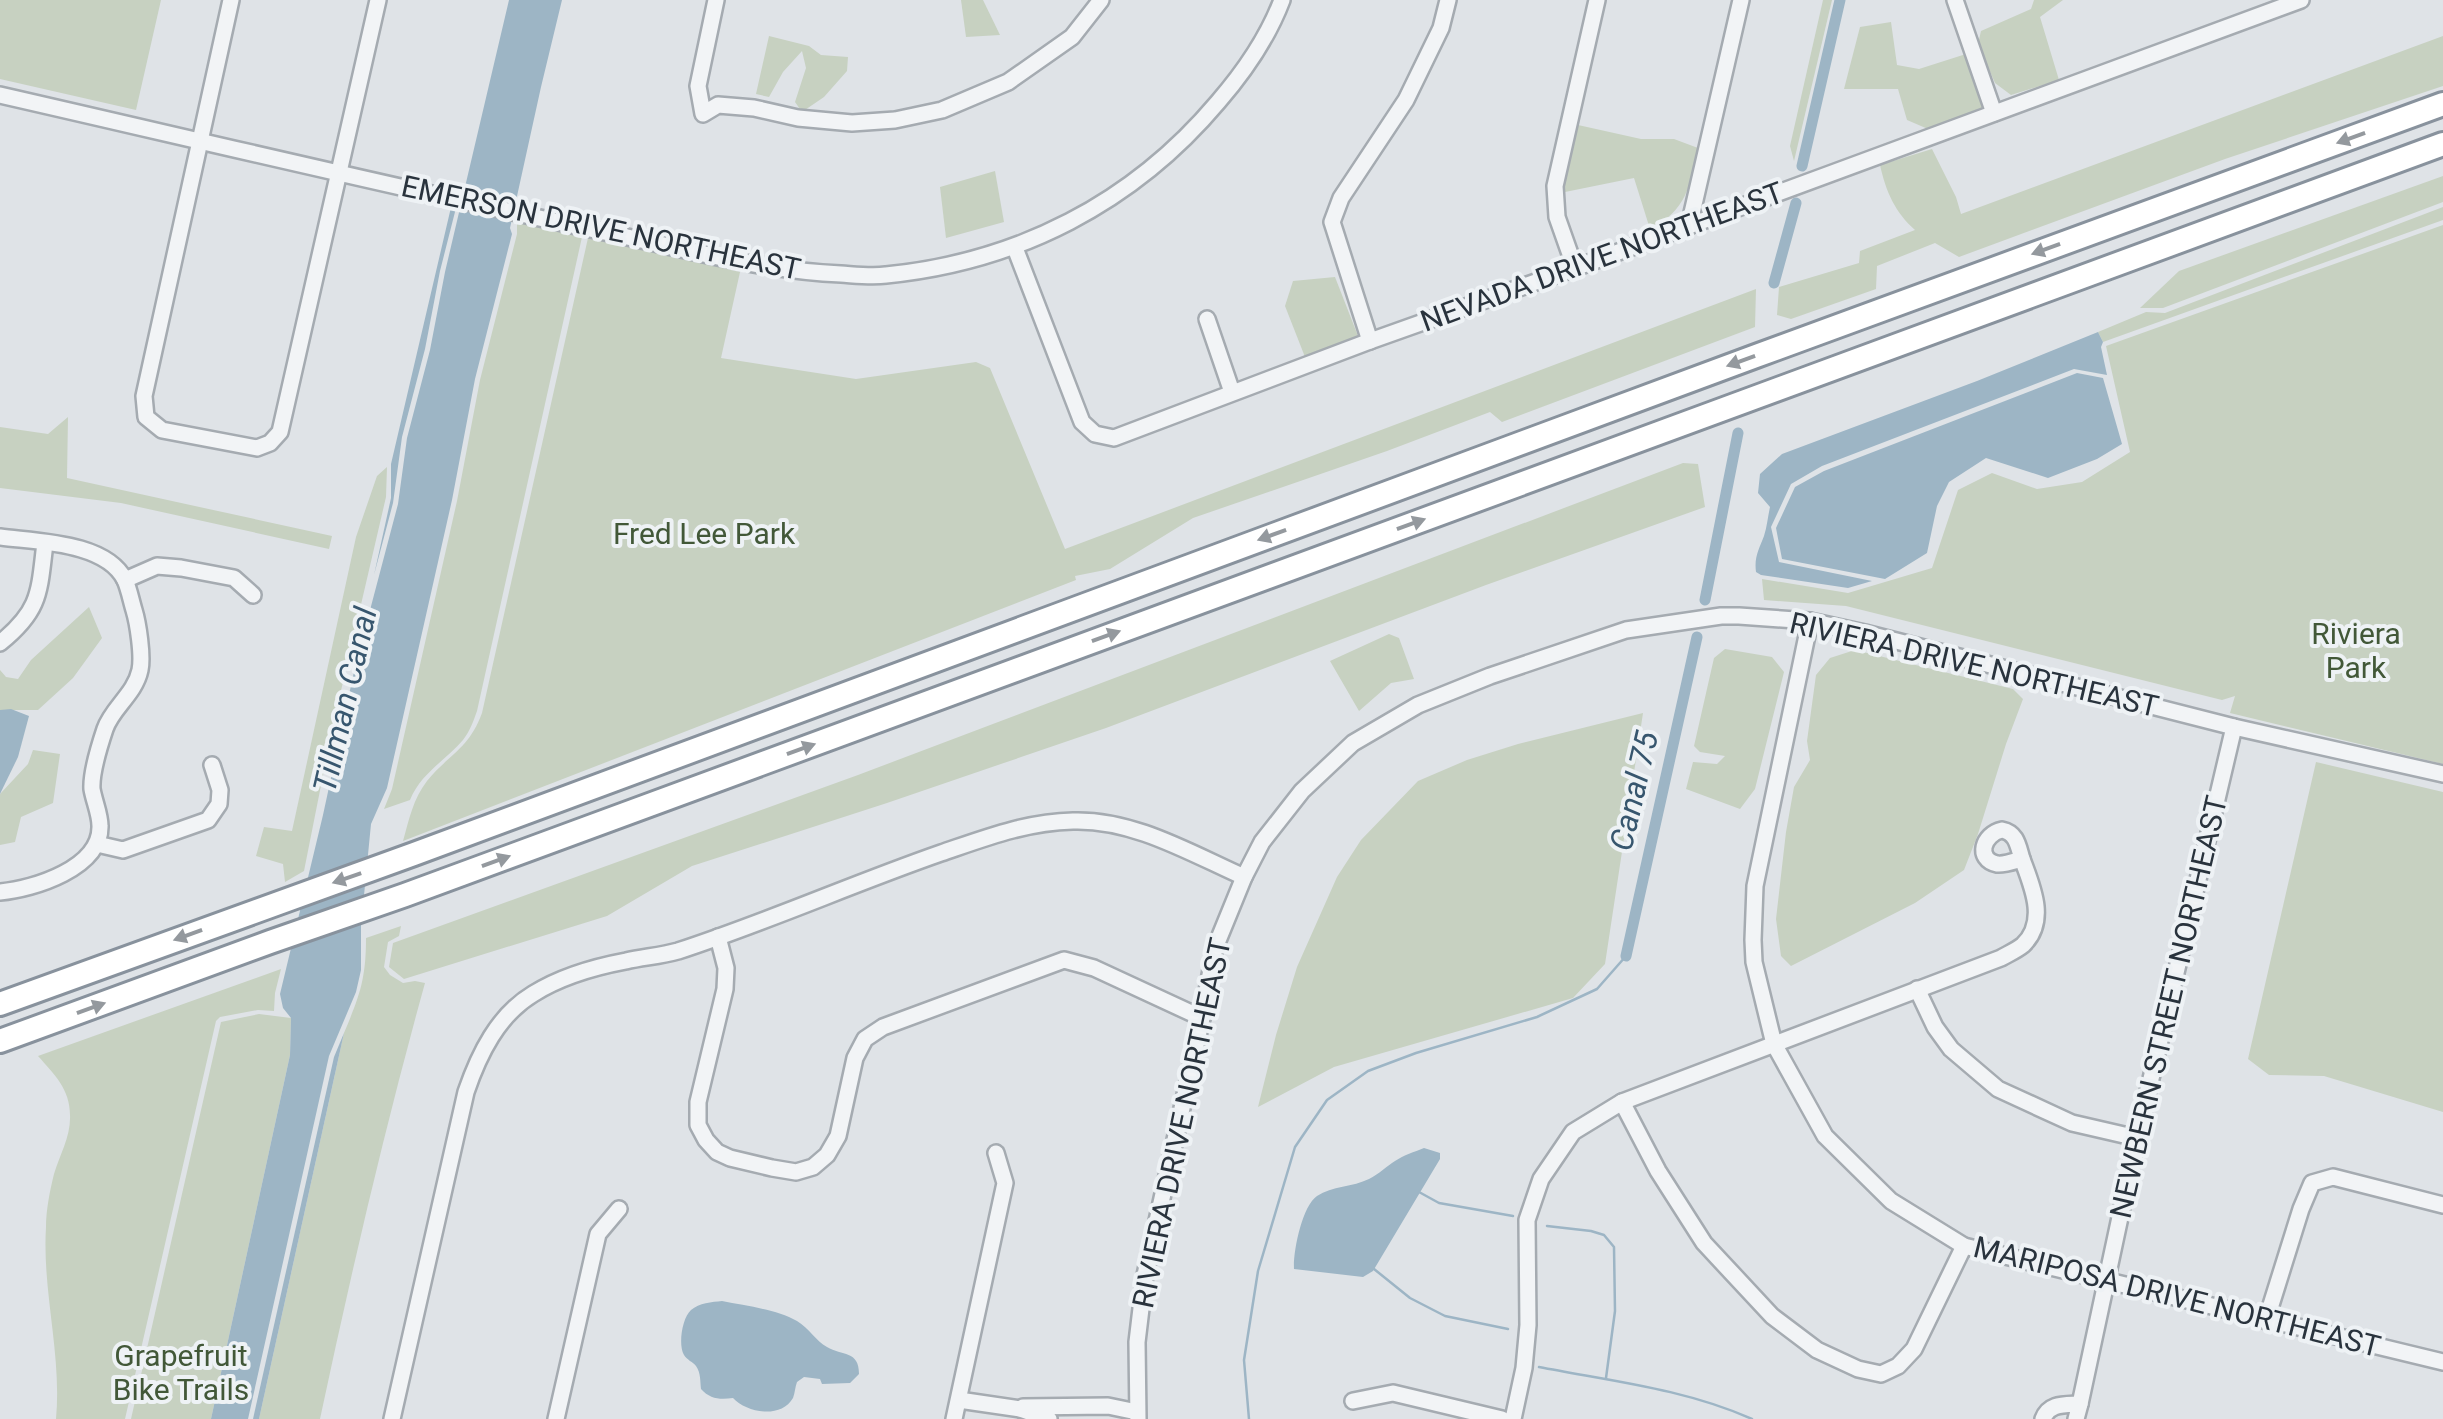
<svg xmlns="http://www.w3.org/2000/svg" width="2443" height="1419" font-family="Roboto,sans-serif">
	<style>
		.green { fill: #c7d1c1 }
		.water { fill: #9db5c5 }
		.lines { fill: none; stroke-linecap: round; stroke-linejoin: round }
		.stream { stroke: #9db5c5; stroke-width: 2.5 }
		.canal { stroke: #9db5c5; stroke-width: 11 }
		.minor-casing { stroke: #a5abb1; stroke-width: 20 }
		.highway-casing { stroke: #88929d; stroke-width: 28 }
		.minor { stroke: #f2f4f6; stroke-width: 15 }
		.highway { stroke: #fff; stroke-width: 22 }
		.oneway { fill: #94999e }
		.labels { text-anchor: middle; stroke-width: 8; stroke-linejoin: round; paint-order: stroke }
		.street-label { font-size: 30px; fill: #29333d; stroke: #eef2f5 }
		.park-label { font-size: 30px; fill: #425838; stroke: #eef2f5 }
		.water-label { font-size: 32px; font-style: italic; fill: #37566e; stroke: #eef2f5 }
	</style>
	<rect width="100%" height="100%" fill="#dfe3e7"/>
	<g class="green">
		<polygon points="0,0 161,0 136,110 0,79"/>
		<polygon points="961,0 983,0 1000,35 966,37"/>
		<polygon points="1823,0 1832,0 1794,161 1790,146"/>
		<polygon points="2034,0 2063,0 2040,17 2059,80 2011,95 1995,83 1978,44 1981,31 2031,9"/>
		<polygon points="1891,22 1897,65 1919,69 1966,54 1984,110 1928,129 1907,120 1898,89 1844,89 1860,27"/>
		<polygon points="769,36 809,46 821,55 848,57 847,71 824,97 802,112 795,102 806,68 802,51 783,72 769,97 756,94"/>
		<path d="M2443,36v50l-218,73 -266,98 -24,-14 -58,23 -1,23 -85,30 -14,-4 2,-28 80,-24 1,-12 55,-21c-20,-18 -29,-38 -35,-65l52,-16 24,48 5,17z"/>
		<path d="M1578,125l63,14h33l24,9c-8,38 -11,62 -48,81l-16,-51 -69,14v-14z"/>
		<polygon points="995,171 1004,222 946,238 940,187"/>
		<polygon points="2443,176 2443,202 2163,308 2140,308 2179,271"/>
		<polygon points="2443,207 2443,220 2103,342 2098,332 2146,312 2165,313"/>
		<path d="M517,222l65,15 -105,474c-4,11 -7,20 -14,29 -18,21 -42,33 -53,60l-26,9 8,-20 65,-288 23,-121 37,-146z"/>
		<polygon points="2443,225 2443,764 2230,713 2235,696 2222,700 1846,606 1764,600 1762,579 1848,593 1932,568 1958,490 1992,473 2037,489 2082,482 2130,452 2106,346"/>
		<path d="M590,229l152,34 -21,95 135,21 120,-17 14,6 75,181 691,-260 -1,38 -253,95 -12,-10 -103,39 -194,67 -83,51 -35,7 1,4 -673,261c6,-21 10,-42 24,-60 22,-27 42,-32 55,-68z"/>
		<polygon points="1335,277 1358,336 1305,357 1285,306 1293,281"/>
		<polygon points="68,417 67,478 332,536 329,549 121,503 0,488 0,427 48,434"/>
		<polygon points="1683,463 1698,464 1705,507 1486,585 1106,728 887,803 692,866 607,916 404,979 389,967 393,943 858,775"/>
		<polygon points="387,467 386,497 333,725 304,871 285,882 283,864 256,856 264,827 292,831 356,537 377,476"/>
		<polygon points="89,607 102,638 73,678 38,710 0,710 0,670 6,677 18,679 31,660"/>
		<polygon points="1389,634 1399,638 1414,679 1391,683 1359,711 1330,661"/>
		<polygon points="1725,649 1772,657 1784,672 1755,789 1740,809 1686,789 1693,762 1717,764 1725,756 1700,752 1694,746 1714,658"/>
		<polygon points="1855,650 2013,689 2023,699 2006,744 1978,834 1964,870 1915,903 1791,966 1781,956 1776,919 1786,832 1794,787 1810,760 1807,741 1816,675 1830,658"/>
		<polygon points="1643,713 1605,964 1573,998 1334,1067 1258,1107 1276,1035 1297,967 1337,877 1361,840 1418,781 1467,760 1518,744"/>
		<polygon points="33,750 60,754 53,803 21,817 15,842 0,845 0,794 28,764"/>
		<polygon points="2316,762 2443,792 2443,1112 2324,1076 2269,1075 2248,1059"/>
		<path d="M401,926l-2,10 -11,6 -4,25 6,8 13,8 12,-2 10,2c-40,144 -74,290 -105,436h-61l85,-386c16,-38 22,-54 22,-95z"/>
		<path d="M281,969l-6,24 -1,18 -16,-1 -38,7 -4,4 -91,398h-69c6,-65 -14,-127 -10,-192 0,-17 4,-37 8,-53 6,-20 17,-38 16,-59 0,-26 -16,-41 -32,-59z"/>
		<polygon points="259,1014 291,1018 290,1055 211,1419 131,1419 221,1022"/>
	</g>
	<g class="water">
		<polygon points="509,0 562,0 541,87 510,228 512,234 475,379 452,500 387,788 371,824 361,926 361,970 356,992 329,1056 248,1419 211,1419 290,1055 291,1018 283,1008 280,994 323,815 355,667 398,504 407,438 430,350 445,272"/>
		<polygon points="452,203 457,204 440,271 425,349 402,437 393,503 374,575 391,498 391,464"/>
		<path d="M2098,332l5,10 -2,5 6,28 -33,-6 -252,97 -31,18 -20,43 8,35 93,19 -24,7 -87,-13 -5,-3c-2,-15 3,-23 8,-36 3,-9 4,-20 6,-29l-12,-14 2,-19 22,-20 195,-73z"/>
		<polygon points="2077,373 2103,378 2122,444 2097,459 2048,478 1986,458 1949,482 1937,506 1927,553 1885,579 1782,559 1776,528 1795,487 1824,471"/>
		<polygon points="11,709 29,716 18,757 0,794 0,710"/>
		<polygon points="344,1033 259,1419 253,1419 334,1057"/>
		<path d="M1424,1148l16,5v6l-67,112 -10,6 -69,-8c-1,-17 8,-63 23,-73 15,-10 36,-9 52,-17 10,-5 18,-13 26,-18 9,-6 19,-9 29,-13z"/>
		<path d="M722,1301c24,5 54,8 75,20 12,7 19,20 30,26 15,9 32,3 32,27l-9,9 -28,1 -2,-5 -16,-2 -7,5c-2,5 -2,11 -4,16 -12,21 -46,15 -60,0 -13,2 -23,1 -32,-9 -1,-7 0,-16 -5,-23 -3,-4 -9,-6 -12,-11 -6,-10 -2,-37 7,-45 8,-7 21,-8 31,-9z"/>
	</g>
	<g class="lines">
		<g class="stream">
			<polyline points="1419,1192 1439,1203 1513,1216"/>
			<polyline points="1547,1226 1591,1231 1604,1235 1614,1247 1615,1311 1606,1378"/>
			<polyline points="1374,1269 1410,1298 1445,1316 1508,1329"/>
			<path d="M1539,1367c72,14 146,22 213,52"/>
			<polyline points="1249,1419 1244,1360 1258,1271 1295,1147 1327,1100 1368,1071 1416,1053 1537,1017 1597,989 1626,956"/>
		</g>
		<g class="canal">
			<polyline points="1802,166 1840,0"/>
			<polyline points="1774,283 1796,203"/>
			<polyline points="1705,600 1738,433"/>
			<polyline points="1626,956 1697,637"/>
		</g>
		<g class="minor-casing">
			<g id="minor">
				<polyline points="231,0 144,396 146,417 162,430 257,448 270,443 280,432 378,0"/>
				<polyline points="716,0 698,86 703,114 718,105 754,108 798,118 852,123 895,120 942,110 1008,82 1072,37 1101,0"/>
				<polyline points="1955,0 1994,113"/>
				<path d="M0,95c201,46 402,94 604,137 78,16 157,39 237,42 15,1 31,3 45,1 132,-13 247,-72 332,-173 26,-30 50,-65 64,-102"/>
				<polyline points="1689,226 1741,0"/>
				<polyline points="1015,248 1082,422 1095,434 1114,438 1370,341 1575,268 2301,0"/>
				<polyline points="1575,268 1557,217 1555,186 1597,0"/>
				<polyline points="1207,319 1232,392"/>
				<polyline points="1370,341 1332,222 1341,198 1406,100 1441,28 1448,0"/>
				<path d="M0,537c38,5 106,5 125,43 4,9 6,20 9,30 4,13 9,46 6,60 -5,24 -28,38 -35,59 -5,15 -14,45 -13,60 2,12 8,25 8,37 1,42 -66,63 -100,66"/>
				<polyline points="125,580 157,566 181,568 234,578 253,595"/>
				<polyline points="1810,621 1755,886 1753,940 1754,962 1774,1044 1825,1136 1891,1201 1964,1246 2443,1362"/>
				<path d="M0,643c41,-33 39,-51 45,-100"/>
				<path d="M2002,830c15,3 16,16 20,29 -7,2 -18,6 -25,5 -22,-5 -14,-30 5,-34z"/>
				<polyline points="97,844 123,850 208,820 219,804 220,790 212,765"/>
				<polyline points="718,937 726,968 725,989 698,1102 698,1125 706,1140 717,1152 730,1158 772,1168 796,1172 813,1167 827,1155 838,1136 855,1058 865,1039 883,1027 1064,960 1094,968 1202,1018"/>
				<polyline points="1917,989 1935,1027 1951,1049 1998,1089 2072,1123 2137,1138"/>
				<polyline points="1622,1102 1658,1171 1704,1243 1772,1316 1817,1350 1858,1369 1881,1374 1898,1366 1914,1349 1964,1246"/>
				<polyline points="2266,1321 2301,1209 2312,1183 2333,1177 2443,1205"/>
				<polyline points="959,1400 1020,1409 1049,1419"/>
				<polyline points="1353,1401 1393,1393 1502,1419"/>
				<polyline points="2080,1404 2137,1138 2234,727"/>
				<polyline points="1020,1409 1023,1407 1108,1406 1137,1412"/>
				<path d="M392,1419l74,-327c13,-38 32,-77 67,-98 27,-17 61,-27 93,-33 17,-4 35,-5 52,-10 89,-29 174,-67 263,-98 44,-15 85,-31 132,-32 60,-2 117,32 171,56"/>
				<polyline points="556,1419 598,1234 619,1209"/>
				<polyline points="954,1419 1005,1183 996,1153"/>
				<polyline points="1138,1419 1137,1342 1145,1275 1202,1018 1215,948 1244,877 1262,842 1302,791 1353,743 1418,705 1490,676 1626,630 1721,616 1739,616 1810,621 1865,633 2234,727 2443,774"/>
				<path d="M1513,1419l11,-51 4,-43 -1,-105 14,-41 32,-47 49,-30 379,-144c7,-4 16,-8 22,-13 25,-24 9,-59 -1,-86"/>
				<path d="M2043,1419c6,-16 21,-14 37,-15l-4,15"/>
			</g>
		</g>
		<g class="highway-casing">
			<g id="highway">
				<polyline points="0,1004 414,854 1756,356 2443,104"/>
				<polyline points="0,1041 270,942 405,895 2443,144"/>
			</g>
		</g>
		<use href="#minor" class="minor"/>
		<use href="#highway" class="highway"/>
	</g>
	<defs><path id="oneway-solid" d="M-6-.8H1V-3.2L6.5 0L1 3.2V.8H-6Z" transform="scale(2.5)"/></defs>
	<g class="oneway">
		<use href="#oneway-solid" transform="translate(2351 138) rotate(160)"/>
		<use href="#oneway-solid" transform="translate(2046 249) rotate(160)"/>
		<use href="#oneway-solid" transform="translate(1741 361) rotate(160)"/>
		<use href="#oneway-solid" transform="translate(1411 524) rotate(-20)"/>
		<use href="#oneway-solid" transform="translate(1272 535) rotate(160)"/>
		<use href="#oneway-solid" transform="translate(1106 636) rotate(-20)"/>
		<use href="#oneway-solid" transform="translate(801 749) rotate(-20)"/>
		<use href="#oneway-solid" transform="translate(496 861) rotate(-20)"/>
		<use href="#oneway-solid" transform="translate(347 878) rotate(161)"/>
		<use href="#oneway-solid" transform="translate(188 935) rotate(160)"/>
		<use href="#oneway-solid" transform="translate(91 1008) rotate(-20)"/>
	</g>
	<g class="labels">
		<g class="street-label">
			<text transform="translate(601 228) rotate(12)" y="10">EMERSON DRIVE NORTHEAST</text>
			<text transform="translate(1602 257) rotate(-20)" y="10">NEVADA DRIVE NORTHEAST</text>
			<text transform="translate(1974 665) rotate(13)" y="10">RIVIERA DRIVE NORTHEAST</text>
			<text transform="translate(2169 1007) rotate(-77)" y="10">NEWBERN STREET NORTHEAST</text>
			<text transform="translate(1182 1123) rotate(-78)" y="10">RIVIERA DRIVE NORTHEAST</text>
			<text transform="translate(2177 1297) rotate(14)" y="10">MARIPOSA DRIVE NORTHEAST</text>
		</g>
		<g class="park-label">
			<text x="704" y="544">Fred Lee Park</text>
			<text x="2356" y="644">Riviera<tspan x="2356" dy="34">Park</tspan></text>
			<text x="181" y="1366">Grapefruit<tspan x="181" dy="34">Bike Trails</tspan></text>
		</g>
		<g class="water-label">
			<text transform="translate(345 700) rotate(-77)" y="11">Tillman Canal</text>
			<text transform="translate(1634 791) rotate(-77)" y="11">Canal 75</text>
		</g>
	</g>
</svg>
